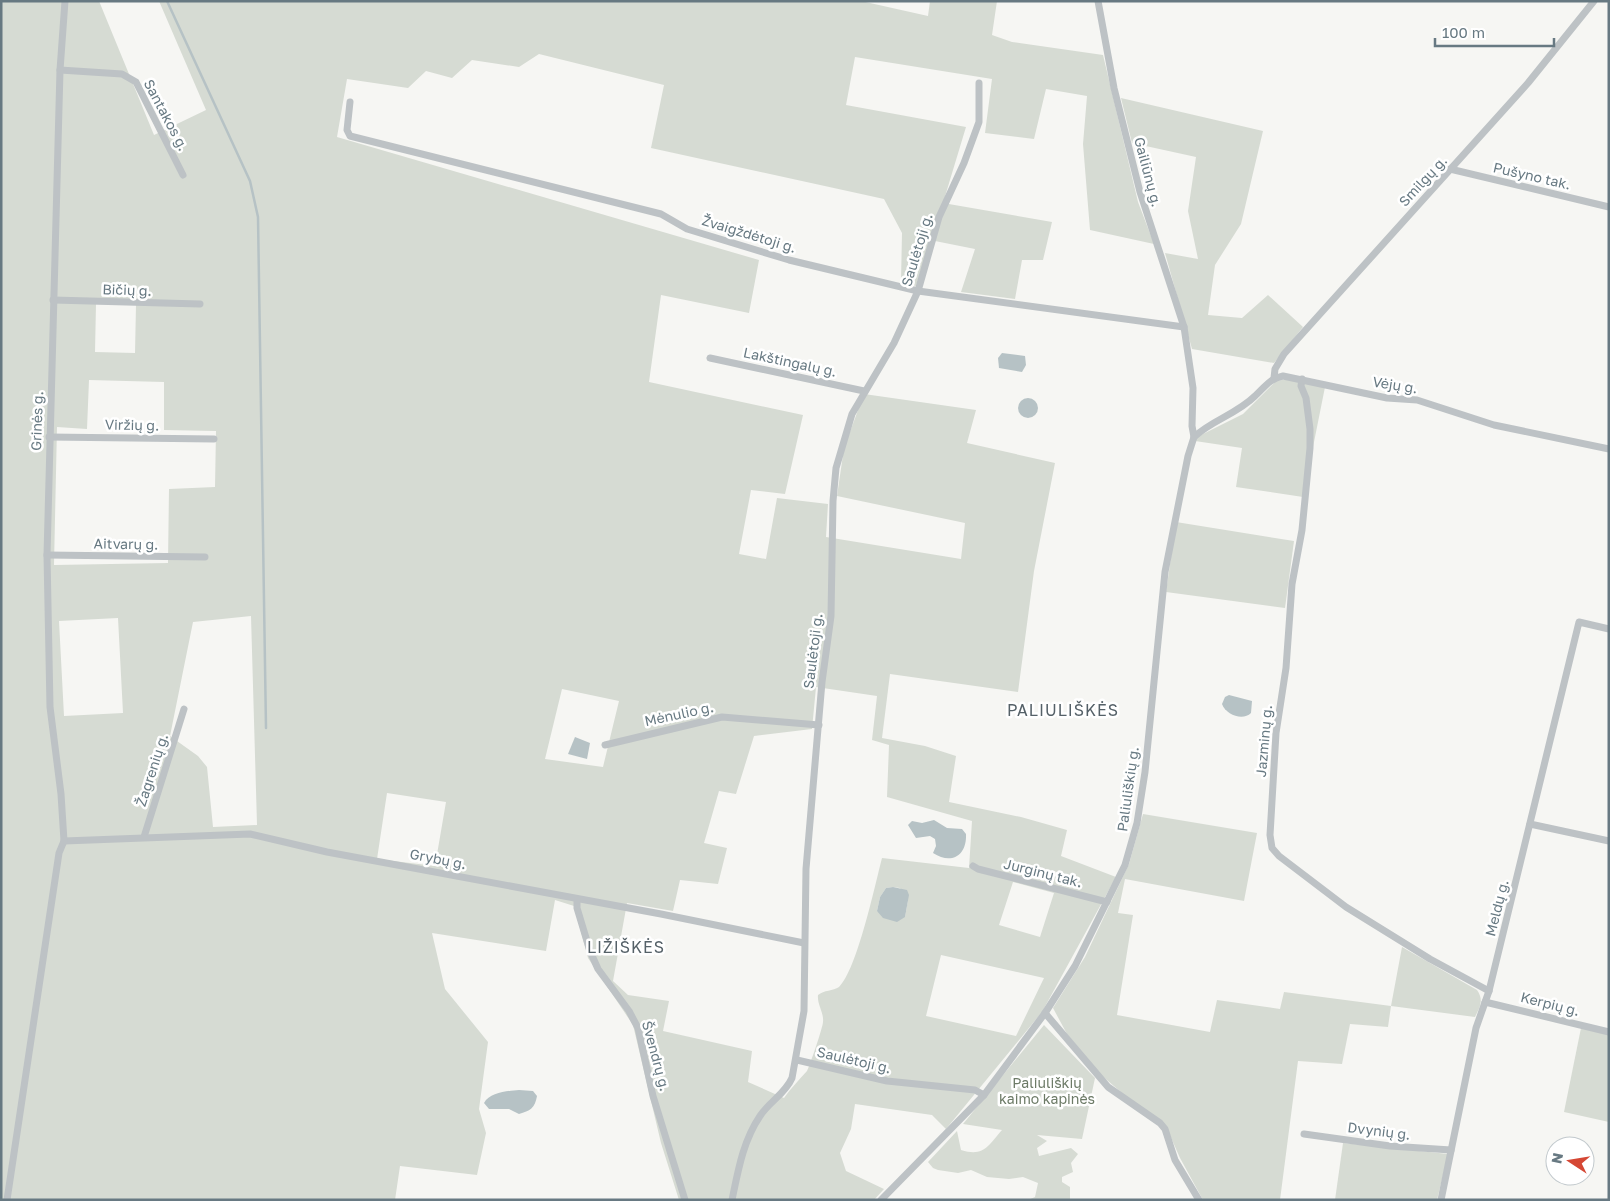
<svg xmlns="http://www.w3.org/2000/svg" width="1610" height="1201" font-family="'Golos Text',sans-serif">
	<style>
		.green { fill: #d6dbd3; fill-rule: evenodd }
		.water { fill: #b6c2c5 }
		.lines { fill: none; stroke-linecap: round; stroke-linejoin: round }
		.stream { stroke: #b6c2c5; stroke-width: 2.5 }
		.street { stroke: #bdc2c5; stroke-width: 7 }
		.labels { text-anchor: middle; stroke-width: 5; stroke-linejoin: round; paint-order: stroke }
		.street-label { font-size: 14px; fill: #677982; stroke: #fff }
		.park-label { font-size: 14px; fill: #6c7a66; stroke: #fff }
		.quarter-label { font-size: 16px; letter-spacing: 1px; fill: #556168; stroke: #fff }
	</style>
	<rect width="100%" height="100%" fill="#f6f6f3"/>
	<g class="green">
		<path d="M1,1h98l55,134 52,-25 -47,-109h702l67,15 2,-15h67l-5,34 20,7 91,13 35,147 16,42 -64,-14 -7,-86 4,-48 -41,-7 -12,50 -49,-6 7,-54 -137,-22 -9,48 120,22 -23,76 109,19 -9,38h-21l-7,39 -54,-7 14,-43 -45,-9 -14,46 -15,-4 1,-49 -18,-34 -233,-51 13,-63 -125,-31 -20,13 -47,-7 -20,18 -26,-7 -18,17 -61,-9 -10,58 422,123 -10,53 -88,-18 -12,87 154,33 -18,79 -34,-4 -12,64 27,5 11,-61 51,6 -2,33 135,22 4,-36 -128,-27 7,-48 20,-54 112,16 -9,33 88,20 -21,108 -16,121 -128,-18 -8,64 43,8 31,10 -7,46 72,15 46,13 -6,26 55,21 -74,135 -96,117 -14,-14 -77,-11 -4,25 -11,24 6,18 38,18 -10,11h-195l-18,-57 -28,-118 -45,-67 -14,-52 -19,-6 -9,51 -114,-18 13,56 43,53 -9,67 7,24 -9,42 -77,-9 -5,34h-394zM96,304l40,1 -1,48 -40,-1zM89,380l75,2v48l52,1 -1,56 -46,2 -1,74 -114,2 3,-138 30,2zM251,616l6,209 -44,2 -6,-60 -9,-11 -28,-20 23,-114zM118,618l5,95 -59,3 -5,-95zM816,687l61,9 -5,44 17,5 -2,52 85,24 -3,47 -87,-10c-7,27 -25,112 -43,129 -6,4 -15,3 -21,8 -1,10 6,17 5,27 0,5 -14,46 -16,49 -8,9 -16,17 -23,27l-36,-16 4,-31 -89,-20 6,-30 -41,-6 -15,-14 14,-78 46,8 7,-31 38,4 9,-36 -23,-5 15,-52 17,3 18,-58 58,-7zM562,689l57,12 -16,66 -58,-8zM387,793l59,9 -11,64 -58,-7zM1013,882l41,11 -14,44 -41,-12zM893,887l7,1 8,12 -3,17 -28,-6 3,-14 6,-9zM941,955l103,23 -28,58 -90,-20z"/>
		<polygon points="1121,98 1263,131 1241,224 1215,265 1208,315 1242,318 1268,295 1303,327 1274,363 1192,349 1165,253 1198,259 1188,211 1196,157 1132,143"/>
		<polygon points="1289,379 1325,387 1303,497 1236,487 1242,448 1195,441 1197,437 1243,414 1276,381"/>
		<polygon points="1176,522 1294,541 1285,608 1166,592"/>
		<path d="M1143,814l114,19 -13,68 -119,-22 -7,34 15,2 -16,100 93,17 7,-32 63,9 4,-17 107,14 11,-59 75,43c7,10 3,17 -2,27l-84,-11 -3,21 -38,-3 -8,40 -44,-3 -18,139h-77l-23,-42 -11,-25 -68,-58 -34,-41 -14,-26 32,-51 44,-93z"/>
		<path d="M1044,1025l51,53 -13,61 -45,-4 10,6 -10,7 2,8 32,-8 7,6 -7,9 2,9 -11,5v5l8,5v13h-42l7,-3 3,-14 -15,-6 -14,2 -22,-2 -16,-7 -13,3 -20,-3 -5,-2 -5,-6 29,-31 4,19c23,7 27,-4 41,-20l-39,-6z"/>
		<polygon points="1581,1028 1609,1035 1609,1122 1564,1112"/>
		<polygon points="1343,1143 1448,1154 1437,1200 1335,1200"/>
	</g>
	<g class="water">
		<polygon points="1002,353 1025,356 1026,365 1022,372 999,368 998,358"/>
		<circle cx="1028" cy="408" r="10"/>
		<path d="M1229,695l23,6 -1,12c-8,8 -25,2 -29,-9l3,-7z"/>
		<polygon points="575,737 590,743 587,759 568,754"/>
		<path d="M934,820l13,8 15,1 4,5c1,22 -15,31 -33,19l3,-7 -1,-7 -5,-3 -14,2 -8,-13 4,-4 10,2z"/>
		<polygon points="893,887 907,890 909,895 905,917 897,922 883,918 877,911 880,897 886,888"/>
		<path d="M519,1090l14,1 4,5c-2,12 -7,15 -18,18l-10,-5h-20l-5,-6c6,-11 24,-12 35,-13z"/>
	</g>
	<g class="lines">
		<polyline class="stream" points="167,1 250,181 258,217 266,728"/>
		<g class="street">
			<polyline points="60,70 122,74 136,82 183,175"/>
			<polyline points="350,102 347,130 350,136 661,214 687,229 789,260 918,291 1184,327"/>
			<polyline points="1450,169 1609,207"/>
			<polyline points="53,300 200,304"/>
			<polyline points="710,358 864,391"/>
			<polyline points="1274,378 1275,369 1284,354 1528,83 1594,1"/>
			<polyline points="1302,379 1301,386 1306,398 1310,429 1310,448 1302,530 1292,584 1286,668 1276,733 1270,835 1272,848 1279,856 1346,907 1430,959 1489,991"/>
			<polyline points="49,437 214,439"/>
			<path d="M1194,437c18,-17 43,-23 61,-41 10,-9 14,-17 28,-20l104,22 30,2 77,25 115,24"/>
			<polyline points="47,555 205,557"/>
			<polyline points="605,745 722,717 819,725"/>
			<polyline points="1530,824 1609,841"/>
			<polyline points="144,837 184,709"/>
			<polyline points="64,841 250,834 327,852 661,914 804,943"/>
			<polyline points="973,866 978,869 1107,902"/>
			<polyline points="577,900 577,908 590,951 598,969 629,1011 638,1028 653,1096 685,1200"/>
			<polyline points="1485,1002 1609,1032"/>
			<polyline points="1045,1013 1108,1087 1160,1123 1165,1129 1175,1160 1199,1200"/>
			<polyline points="797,1060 887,1081 975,1090 984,1095"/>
			<polyline points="1304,1134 1390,1146 1451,1150"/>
			<polyline points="7,1200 59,853 64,841 61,794 50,707 47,555 60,70 65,1"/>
			<path d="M732,1200c6,-29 11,-59 28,-84 9,-14 25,-22 32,-38l12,-67 2,-142 16,-187 9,-66 2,-115 3,-33 16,-54 42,-71 24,-52 21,-74 25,-54 15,-41v-39"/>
			<polyline points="881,1200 984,1095 1045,1013 1075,966 1125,865 1137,823 1145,772 1165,572 1188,456 1194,437 1192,426 1193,388 1184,327 1140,192 1114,88 1098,1"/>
			<polyline points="1441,1200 1476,1028 1489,991 1579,622 1609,629"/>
		</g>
	</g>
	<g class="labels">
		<g class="street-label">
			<text transform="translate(166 115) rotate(62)" y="5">Santakos g.</text>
			<text transform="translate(1148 172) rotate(75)" y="5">Gailiūnų g.</text>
			<text transform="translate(1532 176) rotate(13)" y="5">Pušyno tak.</text>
			<text transform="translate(1423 181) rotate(-47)" y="5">Smilgų g.</text>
			<text transform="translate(749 234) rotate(17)" y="5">Žvaigždėtoji g.</text>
			<text transform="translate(917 250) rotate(-73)" y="5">Saulėtoji g.</text>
			<text transform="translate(127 290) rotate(2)" y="5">Bičių g.</text>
			<text transform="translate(790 362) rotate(12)" y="5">Lakštingalų g.</text>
			<text transform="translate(1395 385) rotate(9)" y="5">Vėjų g.</text>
			<text transform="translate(37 421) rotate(-88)" y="5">Grinės g.</text>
			<text transform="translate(132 425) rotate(1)" y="5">Viržių g.</text>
			<text transform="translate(126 544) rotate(1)" y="5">Aitvarų g.</text>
			<text transform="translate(813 651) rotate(-83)" y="5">Saulėtoji g.</text>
			<text transform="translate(679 714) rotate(-12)" y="5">Mėnulio g.</text>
			<text transform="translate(1264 741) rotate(-85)" y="5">Jazminų g.</text>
			<text transform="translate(152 770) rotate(-72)" y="5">Žagrenių g.</text>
			<text transform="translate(1128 789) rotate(-82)" y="5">Paliuliškių g.</text>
			<text transform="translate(438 859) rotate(11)" y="5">Grybų g.</text>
			<text transform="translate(1043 873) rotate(14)" y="5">Jurginų tak.</text>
			<text transform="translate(1497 908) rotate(-76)" y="5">Meldų g.</text>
			<text transform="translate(1550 1004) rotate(14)" y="5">Kerpių g.</text>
			<text transform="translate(656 1056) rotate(75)" y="5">Švendrų g.</text>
			<text transform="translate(854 1060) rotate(13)" y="5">Saulėtoji g.</text>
			<text transform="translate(1379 1131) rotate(7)" y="5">Dvynių g.</text>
		</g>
		<g class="park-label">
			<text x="1047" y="1088">Paliuliškių<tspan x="1047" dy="16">kaimo kapinės</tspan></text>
		</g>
		<g class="quarter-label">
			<text x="1063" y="716">PALIULIŠKĖS</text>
			<text x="626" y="953">LIŽIŠKĖS</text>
		</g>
	</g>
	<rect width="1610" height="1201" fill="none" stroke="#677982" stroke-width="5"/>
	<g transform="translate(1570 1161) rotate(282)"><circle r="24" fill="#ffffff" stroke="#c2c9cd"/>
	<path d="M0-4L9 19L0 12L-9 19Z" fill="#d54734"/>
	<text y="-8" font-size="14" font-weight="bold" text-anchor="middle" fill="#677982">N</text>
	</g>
	<path d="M1435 38v8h119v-8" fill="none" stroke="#677982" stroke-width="2.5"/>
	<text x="1442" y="38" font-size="15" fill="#677982" stroke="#ffffff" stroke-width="4" paint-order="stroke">100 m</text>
</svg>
